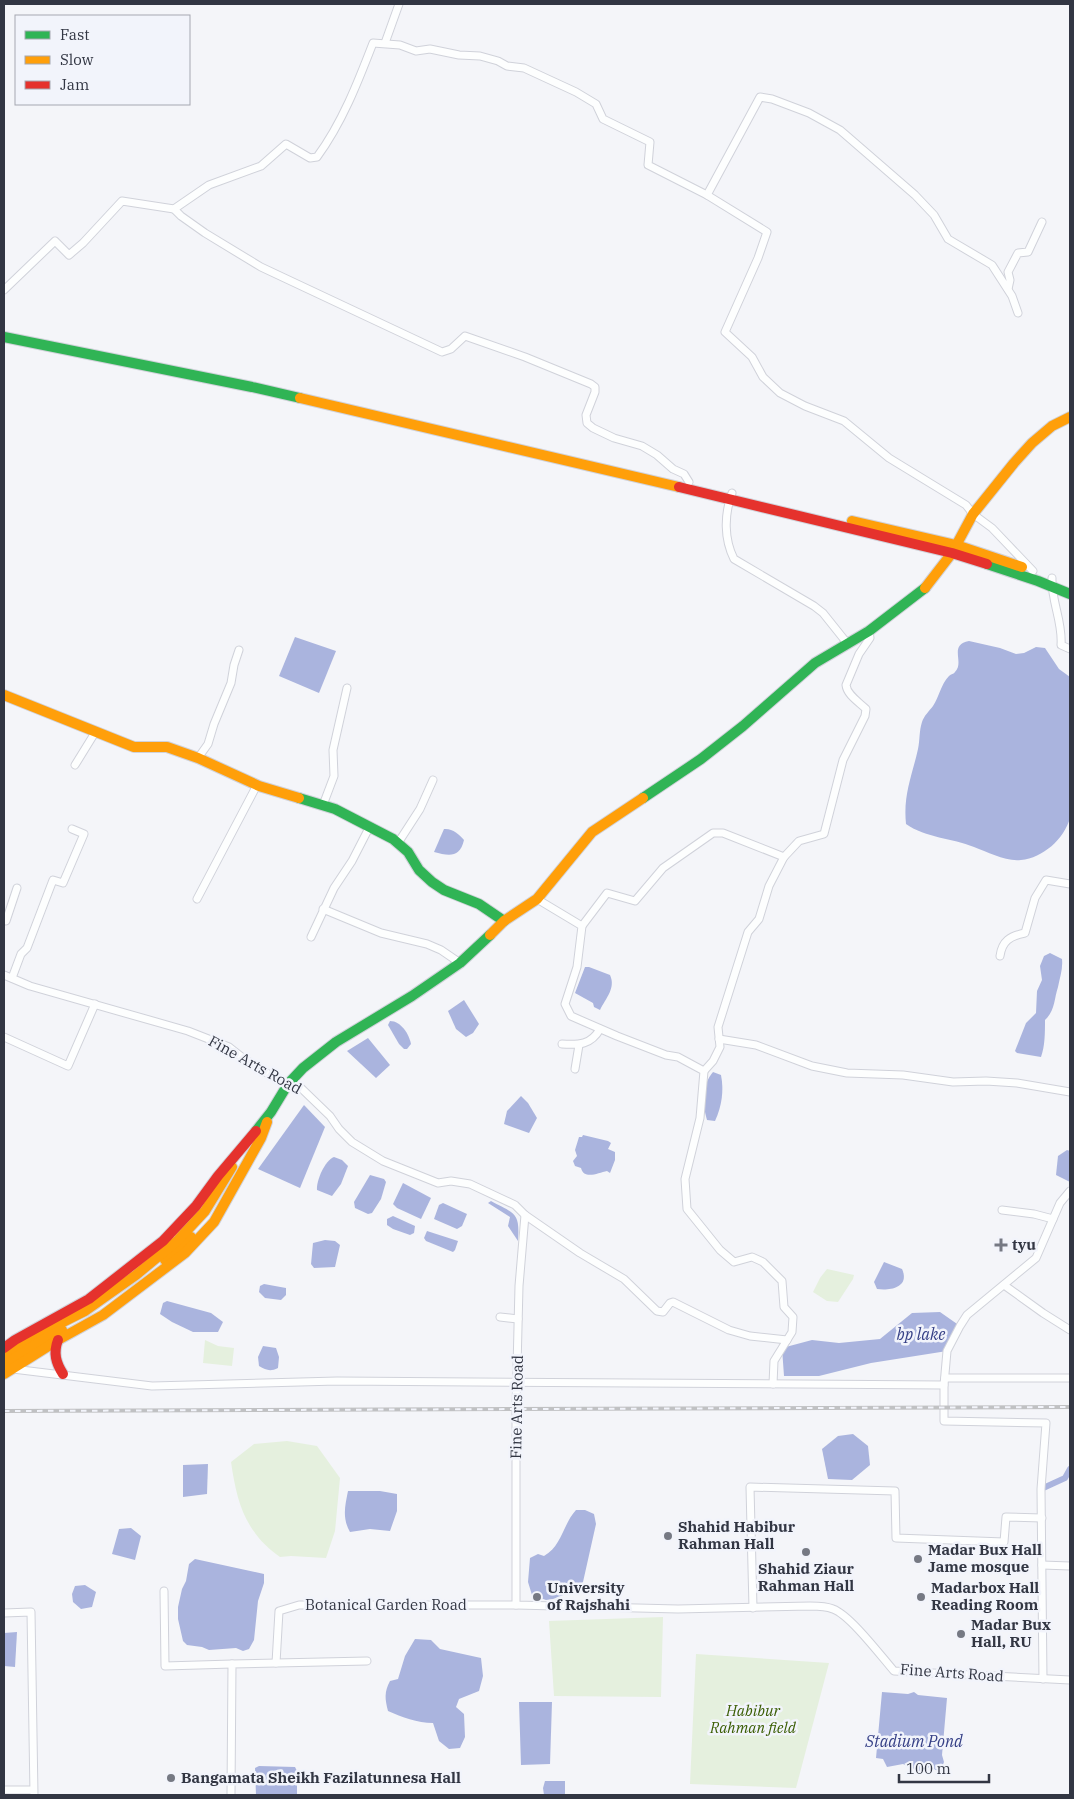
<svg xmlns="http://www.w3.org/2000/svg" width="1074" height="1799" font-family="'IBM Plex Serif',serif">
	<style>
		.green { fill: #e5f0de }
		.water { fill: #aab4de }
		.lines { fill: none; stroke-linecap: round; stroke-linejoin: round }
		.canal { stroke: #aab4de; stroke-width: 6 }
		.street-casing { stroke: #d0d2da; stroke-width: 9 }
		.fast-casing { stroke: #d0d2da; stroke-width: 12 }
		.slow-casing { stroke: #d0d2da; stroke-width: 12 }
		.jam-casing { stroke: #d0d2da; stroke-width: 12 }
		.street { stroke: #fdfefe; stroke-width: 7 }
		.fast { stroke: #30b455; stroke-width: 10 }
		.slow { stroke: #ff9f0a; stroke-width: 10 }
		.jam { stroke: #e5322d; stroke-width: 10 }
		.rail-casing { stroke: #c0c1c3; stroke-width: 4 }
		.rail { stroke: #f2f4fb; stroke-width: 2; stroke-dasharray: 5.5; stroke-linecap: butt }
		.poi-dot { fill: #767983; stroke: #f2f4fb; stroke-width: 2 }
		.labels { text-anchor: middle; stroke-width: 5; stroke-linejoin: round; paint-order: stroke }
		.street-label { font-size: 15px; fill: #323643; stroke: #f2f4fb }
		.poi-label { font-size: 15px; font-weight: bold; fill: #323643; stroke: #f2f4fb; text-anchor: start }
		.park-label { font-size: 15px; font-style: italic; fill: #3a5d03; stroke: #f2f4fb }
		.water-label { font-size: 16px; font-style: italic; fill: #364086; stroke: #f2f4fb }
	</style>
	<rect width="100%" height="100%" fill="#f4f5f9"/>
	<g class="green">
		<polygon points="827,1269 854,1275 853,1279 838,1302 827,1301 813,1292 820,1278"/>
		<polygon points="205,1340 218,1346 234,1348 232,1366 203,1363"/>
		<path d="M287,1441l30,5 23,32 -5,53 -9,27 -35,-2 -11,1c-35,-25 -43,-54 -49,-95l23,-18z"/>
		<polygon points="663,1617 661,1697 554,1696 549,1621"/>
		<polygon points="696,1654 829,1663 796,1788 690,1784"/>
	</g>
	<g class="water">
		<polygon points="295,637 336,651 319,693 279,676"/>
		<path d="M969,641l31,7 16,6 8,-1 12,-6 9,1 14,21 11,8c0,34 0,68 0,103 0,11 3,27 0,38 -6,21 -27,40 -49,42 -15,2 -33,-8 -47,-13 -22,-9 -48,-9 -68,-23 -3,-29 6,-48 12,-75 2,-9 1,-18 4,-27 2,-6 7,-11 11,-16 6,-9 8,-22 16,-30 2,-2 5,-2 6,-4 10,-10 -7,-27 14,-31z"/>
		<path d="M444,829c8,-1 15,5 20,11 -4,18 -15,16 -30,12z"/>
		<path d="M1050,953l12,6c1,10 -2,18 -4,28 -4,12 -3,24 -13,33 0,13 0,26 -4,37l-24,-4 -2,-2 11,-28 10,-10 1,-22 5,-11 -2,-14 4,-10z"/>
		<path d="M585,967h4l21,8c6,13 -4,23 -10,35l-6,-3 -1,-4 -18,-10z"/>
		<polygon points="464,1000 479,1024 473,1033 466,1037 456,1029 448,1011"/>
		<path d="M390,1021c11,0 19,13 21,23l-4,5h-3l-5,-5 -11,-19z"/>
		<polygon points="368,1038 390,1065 376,1078 347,1051"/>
		<path d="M713,1072l8,3c3,15 1,31 -6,46l-8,-1c-5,-17 -5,-35 6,-48z"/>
		<polygon points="521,1096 528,1103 537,1118 529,1133 504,1124 507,1111"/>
		<polygon points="304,1105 325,1127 300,1188 258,1169"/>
		<path d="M583,1135l25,6 3,2 -3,6 7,3v8l-5,13 -3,-2c-9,2 -23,9 -26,-3l-6,-2 -2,-5 4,-5 -2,-6 4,-13h3z"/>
		<polygon points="1067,1150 1070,1151 1070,1182 1056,1175 1058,1156"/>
		<path d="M334,1157l8,3 6,6 -7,18 -9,12 -15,-6c-1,-9 8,-30 17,-33z"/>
		<polygon points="370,1175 384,1179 386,1182 381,1199 372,1213 368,1214 355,1208 354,1202"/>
		<polygon points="403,1183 431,1198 421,1219 397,1208 393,1204"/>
		<path d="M491,1201c24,13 29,11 27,40l-10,-15 2,-9 -22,-14z"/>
		<polygon points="443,1203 467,1214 462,1226 457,1229 434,1219 439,1205"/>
		<polygon points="393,1216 415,1226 414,1233 410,1235 393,1229 387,1225 387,1219"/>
		<polygon points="427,1231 458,1241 455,1250 453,1252 426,1241 424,1238"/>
		<polygon points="325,1240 335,1241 340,1245 335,1267 314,1268 311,1264 313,1243"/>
		<path d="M884,1262l18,7c8,18 -11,22 -25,20l-3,-7z"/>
		<polygon points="264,1284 286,1288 286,1295 281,1300 265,1298 259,1292 260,1286"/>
		<polygon points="167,1301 211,1313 223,1322 218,1332 193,1332 172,1322 160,1314 163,1303"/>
		<polygon points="940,1312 960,1326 947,1351 871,1363 819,1376 784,1376 782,1348 812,1340 839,1343 880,1339 912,1313"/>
		<path d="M263,1346l13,2 3,9 -1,11c-8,4 -12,2 -19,-2l-1,-9z"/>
		<polygon points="853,1434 868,1446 870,1465 852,1480 828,1479 822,1449 838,1436"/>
		<polygon points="208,1464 207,1494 183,1497 183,1465"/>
		<path d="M348,1491h32l17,3v17l-7,20 -20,-2 -20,3c-8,-14 -5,-26 -2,-41z"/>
		<path d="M576,1510h9l9,4 2,10 -13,58 -9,9 -21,8 -7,1 -14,-5 -4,-13 2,-24 8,-4 6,2c18,-10 19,-32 32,-46z"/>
		<polygon points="131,1528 141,1536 135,1560 112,1554 119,1529"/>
		<polygon points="195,1559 264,1574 264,1583 258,1601 254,1640 249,1649 243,1651 236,1648 209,1650 202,1647 187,1645 183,1641 178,1619 178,1607 182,1589 186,1581 189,1564"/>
		<polygon points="85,1585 96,1592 92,1607 81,1609 73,1602 72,1594 75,1586"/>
		<polygon points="17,1632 15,1667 4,1666 4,1633"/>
		<path d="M415,1639l16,1 9,9 41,9 2,18 -4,15 -20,8 -3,8 8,7 1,23 -5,11 -11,1 -10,-8 -6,-18c-16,0 -31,-6 -45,-12 -3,-12 -4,-19 2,-30l8,-2 7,-23z"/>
		<polygon points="882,1692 908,1694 914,1692 918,1695 947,1698 942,1755 944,1762 940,1772 930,1767 919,1771 903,1764 887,1767 883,1759 876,1758"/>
		<polygon points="519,1702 552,1702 550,1764 521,1765"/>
		<polygon points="259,1766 295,1767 297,1771 297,1795 256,1795 255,1768"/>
		<polygon points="545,1781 565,1781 565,1795 544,1795 543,1788"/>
	</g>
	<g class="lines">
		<polyline class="canal" points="1041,1489 1065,1478 1070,1469"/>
		<g class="street-casing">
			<g id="street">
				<polyline points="385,43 399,4"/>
				<polyline points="707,195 760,97 772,99 809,113 840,130 915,195 934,215 948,239 992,265 1012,296 1018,313"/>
				<polyline points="174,209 181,216 205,233 261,267 442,352 451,349 465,336 525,357 591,384 595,387 595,392 586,415 587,423 593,428 614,438 642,446 657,455 673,469 684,474 689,482"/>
				<polyline points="1008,289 1010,280 1008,272 1018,253 1028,252 1042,222"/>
				<path d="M4,290l51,-49 14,14 14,-12 39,-42 52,8 35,-24 52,-19 25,-22 24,14 7,-1c25,-34 41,-75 56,-114l27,2 16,6 14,-2 29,6 21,1 18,5 9,5 17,2 52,24 20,12 7,15 47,23 -2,23 59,30 60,37 -9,26 -33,74 27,25 11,20 17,16 25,13 39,15 45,37 77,47 7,9 19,14 41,43"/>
				<path d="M732,493c-8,22 -8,46 2,66l80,47 9,7 24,30"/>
				<path d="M1052,578c-1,23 11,44 9,67l9,4"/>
				<polyline points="198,758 208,744 214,724 231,683 234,665 239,650"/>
				<polyline points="75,765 96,731"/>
				<polyline points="323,805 334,776 333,750 347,688"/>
				<polyline points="398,843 420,809 433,780"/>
				<path d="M784,857l15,-16 25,-7 19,-74 22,-44 1,-7c-7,-7 -19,-14 -20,-24l13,-31 11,-16 -1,-7"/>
				<polyline points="197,899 257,785"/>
				<polyline points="537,899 582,926 577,967 565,1004 571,1016 617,1036 666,1055 678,1057 704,1071 700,1118 685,1179 687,1209 720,1250 734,1262 752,1257 763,1262 782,1281 784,1307 793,1317 792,1332 774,1361 773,1384"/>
				<polyline points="323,909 381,933 427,944 441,950 460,963"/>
				<polyline points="6,921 17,888"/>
				<polyline points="582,926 607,893 635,901 663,868 713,833 723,833 784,857 769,886 759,919 748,932 718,1027 720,1047 713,1061 704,1071"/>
				<polyline points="311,937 334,888 352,861 370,826"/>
				<path d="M1000,956c2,-15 10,-20 25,-23l10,-35 11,-18 24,4"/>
				<path d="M4,975l26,11 158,45 41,16 14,11 27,17 31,13 29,28 9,13 13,13 31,19 55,22 13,-2 19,3 45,21 10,10 -6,71 -3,123v196l162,4 132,-3c7,0 16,0 23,3 17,6 48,47 61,62l176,9"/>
				<polyline points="12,978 21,954 27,948 53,880 63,883 84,834 72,829"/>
				<polyline points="4,1037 68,1066 95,1004"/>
				<polyline points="719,1039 756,1045 812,1066 847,1073 903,1075 953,1082 986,1081 1017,1083 1070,1092"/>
				<path d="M562,1044c17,1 29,1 38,-15"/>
				<polyline points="575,1069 579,1045"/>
				<polyline points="1002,1210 1034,1214 1053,1219"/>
				<polyline points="525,1215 580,1253 624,1279 657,1311 663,1312 670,1303 673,1302 729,1330 750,1336 787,1340"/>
				<polyline points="1004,1285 1043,1313 1070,1330"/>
				<polyline points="500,1317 518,1319"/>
				<polyline points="13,1369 152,1386 337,1381 944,1385"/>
				<polyline points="945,1378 1070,1378"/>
				<polyline points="1042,1565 1070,1566"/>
				<polyline points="164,1591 165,1666 232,1664"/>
				<polyline points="753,1608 750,1487 895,1491 896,1538 1004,1542 1006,1517 1042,1518"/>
				<polyline points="4,1613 31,1612 34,1795"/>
				<polyline points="276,1663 279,1611 299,1605 516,1605"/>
				<polyline points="1043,1679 1041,1489 1046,1423 944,1421 944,1385 947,1351 960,1326 967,1315 1036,1258 1060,1203 1070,1191"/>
				<polyline points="4,1790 33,1790"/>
				<polyline points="231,1795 232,1664 367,1661"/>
			</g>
		</g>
		<g class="fast-casing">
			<g id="fast">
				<polyline points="4,337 252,387 300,398"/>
				<polyline points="987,564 1038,581 1070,594"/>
				<polyline points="299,798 335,809 393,839 408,852 419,870 432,882 444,890 479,904 504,921"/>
				<polyline points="643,798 701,759 743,726 815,663 869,631 925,588"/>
				<polyline points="256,1131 271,1112 288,1084 303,1068 336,1042 412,996 460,963 490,935"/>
			</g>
		</g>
		<g class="slow-casing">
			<g id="slow">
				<polyline points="300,398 679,487"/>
				<polyline points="852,521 956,545 1022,567"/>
				<polyline points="925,588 952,553 973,514 1014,463 1032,443 1052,426 1070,417"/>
				<polyline points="4,695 134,747 167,747 198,758 259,786 299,798"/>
				<polyline points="490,935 504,921 537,899 592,832 643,798"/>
				<polyline points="165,1260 191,1237"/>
				<polyline points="4,1356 37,1335 85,1311 136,1275 178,1240 205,1211 232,1167"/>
				<polyline points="4,1365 41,1341 62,1330"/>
				<polyline points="4,1374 58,1340 103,1315 185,1253 214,1222 261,1138 267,1122"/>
			</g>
		</g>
		<g class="jam-casing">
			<g id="jam">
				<polyline points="679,487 952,553 987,564"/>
				<path d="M58,1340c-5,13 -2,23 5,34"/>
				<polyline points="4,1348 15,1340 89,1299 163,1241 196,1206 218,1176 256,1131"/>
			</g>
		</g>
		<use href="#street" class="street"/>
		<use href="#fast" class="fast"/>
		<use href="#slow" class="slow"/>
		<use href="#jam" class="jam"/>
		<g class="rail-casing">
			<polyline id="rail" points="4,1411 1070,1407"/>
		</g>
		<use href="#rail" class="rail"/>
	</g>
	<g class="poi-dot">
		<path d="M998.5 1237.5h5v5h5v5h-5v5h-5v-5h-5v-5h5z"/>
		<circle cx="668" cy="1536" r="5"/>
		<circle cx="806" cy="1552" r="5"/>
		<circle cx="918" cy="1559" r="5"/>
		<circle cx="537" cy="1597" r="5"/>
		<circle cx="921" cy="1597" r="5"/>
		<circle cx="961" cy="1634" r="5"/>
		<circle cx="171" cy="1778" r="5"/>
	</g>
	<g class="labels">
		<g class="street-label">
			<text transform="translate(255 1065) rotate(29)" y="5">Fine Arts Road</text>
			<text transform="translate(517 1407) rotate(-89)" y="5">Fine Arts Road</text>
			<text x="386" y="1610">Botanical Garden Road</text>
			<text transform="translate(952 1673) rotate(4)" y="5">Fine Arts Road</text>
		</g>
		<g class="poi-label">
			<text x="1012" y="1250">tyu</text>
			<text x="678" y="1532">Shahid Habibur<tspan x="678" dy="17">Rahman Hall</tspan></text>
			<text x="928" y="1555">Madar Bux Hall<tspan x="928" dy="17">Jame mosque</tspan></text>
			<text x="806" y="1574" text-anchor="middle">Shahid Ziaur<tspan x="806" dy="17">Rahman Hall</tspan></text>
			<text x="547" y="1593">University<tspan x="547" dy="17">of Rajshahi</tspan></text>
			<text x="931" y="1593">Madarbox Hall<tspan x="931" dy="17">Reading Room</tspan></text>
			<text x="971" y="1630">Madar Bux<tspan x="971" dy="17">Hall, RU</tspan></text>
			<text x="181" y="1783">Bangamata Sheikh Fazilatunnesa Hall</text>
		</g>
		<g class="park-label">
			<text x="753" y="1716">Habibur<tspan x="753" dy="17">Rahman field</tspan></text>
		</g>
		<g class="water-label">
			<text x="921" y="1340">bp lake</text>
			<text x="914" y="1747">Stadium Pond</text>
		</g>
	</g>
	<rect width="1074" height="1799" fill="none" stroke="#323643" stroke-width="10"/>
	<rect x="15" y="15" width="175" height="90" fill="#f2f4fb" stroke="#a5a8b1"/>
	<rect x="25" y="31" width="25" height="8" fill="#30b455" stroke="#a5a8b1"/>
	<text x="60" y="40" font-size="15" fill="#323643">Fast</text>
	<rect x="25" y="56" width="25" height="8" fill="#ff9f0a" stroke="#a5a8b1"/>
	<text x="60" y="65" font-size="15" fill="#323643">Slow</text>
	<rect x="25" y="81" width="25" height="8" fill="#e5322d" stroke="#a5a8b1"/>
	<text x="60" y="90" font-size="15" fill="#323643">Jam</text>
	<path d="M899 1774v8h90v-8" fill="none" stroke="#323643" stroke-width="2.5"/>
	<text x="906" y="1774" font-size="15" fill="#323643" stroke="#f2f4fb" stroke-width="4" paint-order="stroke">100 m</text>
</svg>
